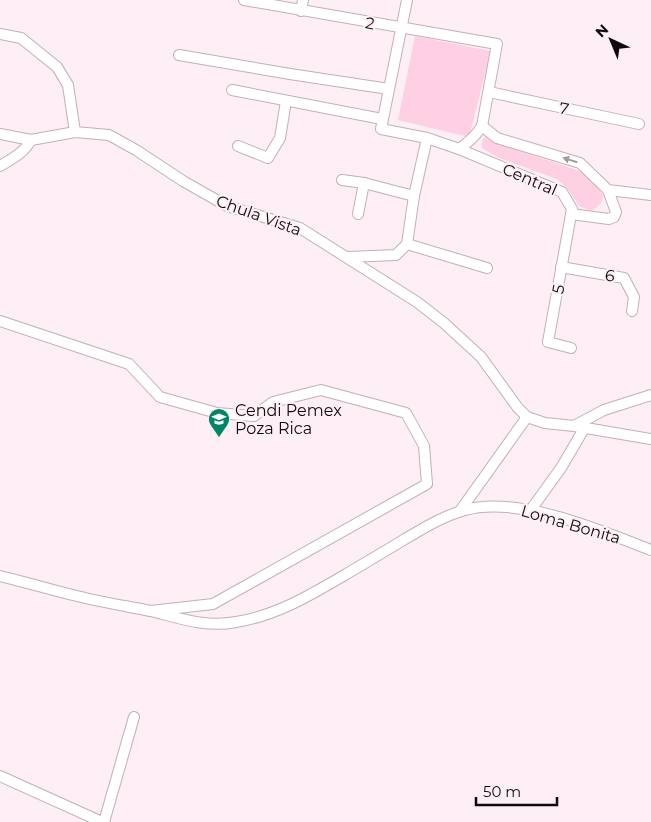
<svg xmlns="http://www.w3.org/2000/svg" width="651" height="822" font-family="Montserrat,sans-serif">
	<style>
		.green { fill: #ffcfe3 }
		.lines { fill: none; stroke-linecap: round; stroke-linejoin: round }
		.minor-casing { stroke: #c3afb7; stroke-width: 12 }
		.minor { stroke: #fff; stroke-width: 10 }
		.oneway { fill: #9f9d9e }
		.labels { text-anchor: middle; stroke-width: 4.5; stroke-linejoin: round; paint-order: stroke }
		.street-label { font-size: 16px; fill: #10090c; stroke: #fdeff5 }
		.poi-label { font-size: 16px; fill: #10090c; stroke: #fdeff5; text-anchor: start }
	</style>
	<rect width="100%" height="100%" fill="#fdeff5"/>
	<g class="green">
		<polygon points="415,36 491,51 469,137 398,120"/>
		<path d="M487,136l27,13 63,21 11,6 15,19c0,8 -5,12 -12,16l-12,-5 -11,-17 -11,-10 -60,-22 -15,-9c0,-6 0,-10 5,-12z"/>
	</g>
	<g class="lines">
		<g class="minor-casing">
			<g id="minor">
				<path d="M244,0l253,44 -15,82c-6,10 -13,16 -23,23"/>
				<polyline points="407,0 381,129 427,138 459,149 562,192 572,209 548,342 571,348"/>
				<polyline points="301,11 303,0"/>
				<polyline points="0,34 21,38 57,67 68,85 75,132"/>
				<polyline points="179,55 290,74 389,89"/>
				<polyline points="232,90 382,119"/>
				<polyline points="489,92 639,124"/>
				<polyline points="482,126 497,138 580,163 608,190 616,212 614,217 609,219 571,214"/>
				<polyline points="0,134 31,140 75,132 109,135 136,150 183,181 227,206 300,228 417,302 444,323 481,357 518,408 527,417 545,423 574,426 651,439"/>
				<polyline points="238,146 268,158 280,138 286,101"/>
				<path d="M0,166c13,-8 24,-13 31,-26"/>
				<polyline points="342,180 364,183 414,196"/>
				<polyline points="608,190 651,195"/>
				<polyline points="358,214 364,183"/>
				<polyline points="407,244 487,268"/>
				<polyline points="348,257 396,255 407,244 414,196 427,138"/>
				<polyline points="561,267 624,278 634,297 632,311"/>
				<polyline points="0,321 129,364 160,397 217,413 254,416 273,402 321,390 406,413 424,446 427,484 213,604 151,611"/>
				<polyline points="574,426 604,410 651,395"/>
				<polyline points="460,511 527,417"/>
				<polyline points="530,511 561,468 585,427"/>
				<path d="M0,576c26,6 51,14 77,20 24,6 49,10 74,15 28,7 55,17 85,11 39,-6 73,-26 107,-46 20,-12 41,-24 62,-37 19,-11 38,-23 60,-29 53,-15 137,21 186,40"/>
				<polyline points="0,776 102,822"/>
				<polyline points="104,822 134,717"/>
			</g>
		</g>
		<use href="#minor" class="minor"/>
	</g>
	<defs><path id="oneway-solid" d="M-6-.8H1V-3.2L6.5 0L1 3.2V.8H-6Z" transform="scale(1.25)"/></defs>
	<use class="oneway" href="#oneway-solid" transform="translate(570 160) rotate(-163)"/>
	<defs>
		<g id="school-pin" transform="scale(1.125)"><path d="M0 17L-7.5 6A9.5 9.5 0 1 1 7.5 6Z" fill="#008568" stroke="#fdeff5"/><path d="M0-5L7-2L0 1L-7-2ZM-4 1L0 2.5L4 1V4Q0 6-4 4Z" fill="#fff"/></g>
	</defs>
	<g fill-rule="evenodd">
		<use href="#school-pin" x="219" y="419"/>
	</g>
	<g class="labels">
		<g class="street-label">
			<text transform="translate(370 23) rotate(10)" y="6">2</text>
			<text transform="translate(564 108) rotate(12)" y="6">7</text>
			<text transform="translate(530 179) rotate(23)" y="6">Central</text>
			<text transform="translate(259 215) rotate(20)" y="6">Chula Vista</text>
			<text transform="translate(610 275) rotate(9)" y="6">6</text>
			<text transform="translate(558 289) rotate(-80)" y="6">5</text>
			<text transform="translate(571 524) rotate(16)" y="6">Loma Bonita</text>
		</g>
		<g class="poi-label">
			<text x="235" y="416">Cendi Pemex<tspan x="235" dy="18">Poza Rica</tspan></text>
		</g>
	</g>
	<g transform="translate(611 40) rotate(316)" stroke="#fdeff5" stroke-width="4" paint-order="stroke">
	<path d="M0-4L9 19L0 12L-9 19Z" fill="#10090c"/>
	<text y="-8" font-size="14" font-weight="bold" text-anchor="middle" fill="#10090c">N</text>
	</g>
	<path d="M476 797v8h81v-8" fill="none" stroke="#10090c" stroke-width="2.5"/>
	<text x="483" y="797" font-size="15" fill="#10090c" stroke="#fdeff5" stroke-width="4" paint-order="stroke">50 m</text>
</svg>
